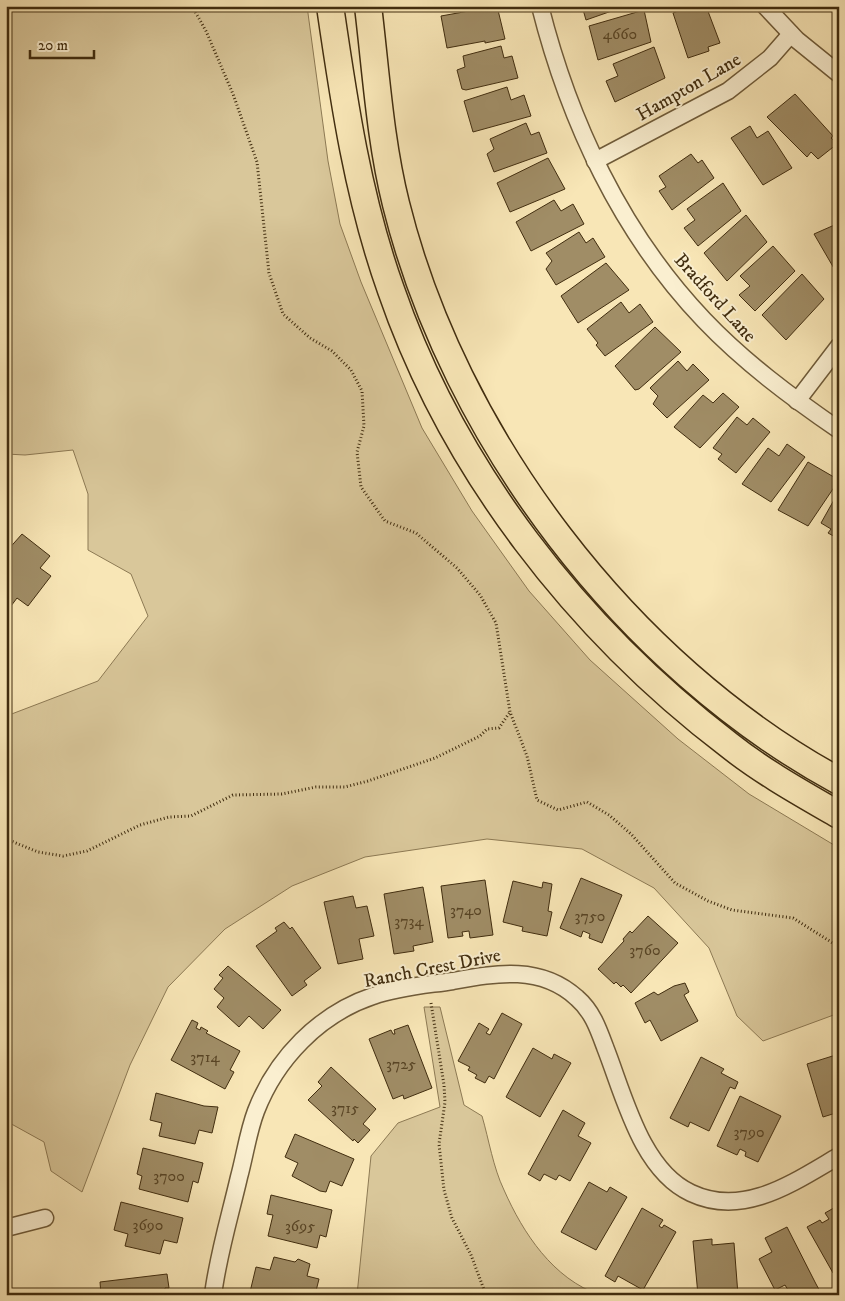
<svg xmlns="http://www.w3.org/2000/svg" width="845" height="1301" font-family="'IM FELL DW Pica',serif">
	<style>
		.green { fill: #d9c79a; stroke: #8d7a54 }
		.building { fill: #a08d66; stroke: #412d0f }
		.lines { fill: none; stroke-linecap: round; stroke-linejoin: round }
		.street-casing { stroke: #6f5b39; stroke-width: 19 }
		.primary-casing { stroke: #412d0f; stroke-width: 29 }
		.path { stroke: #412d0f; stroke-width: 3; stroke-dasharray: 1 2.5; stroke-linecap: butt }
		.street { stroke: #faefd0; stroke-width: 16 }
		.primary { stroke: #f8e6b6; stroke-width: 26 }
		.labels { text-anchor: middle; stroke-width: 4; stroke-linejoin: round; paint-order: stroke }
		.number-label { font-size: 16px; fill: #594525 }
		.street-label { font-size: 19px; fill: #412d0f; stroke: #faefd0 }
	</style>
	<rect width="100%" height="100%" fill="#f8e6b6"/>
	<filter id="stains"><feTurbulence type="fractalNoise" baseFrequency=".004" numOctaves="4"/><feColorMatrix values="0 0 0 0 .2 0 0 0 0 .09 0 0 0 0 .02 0 0 0 .5 -.17"/></filter>
	<radialGradient id="worn" r=".72"><stop offset=".6" stop-color="#630" stop-opacity="0"/><stop offset="1" stop-color="#630" stop-opacity=".3"/></radialGradient>
	<g class="green">
		<polygon points="6,6 307,6 328,161 340,224 361,282 422,428 472,511 529,591 590,660 678,739 749,794 839,848 839,1013 763,1041 737,1016 709,948 654,888 582,849 487,839 365,857 292,886 225,929 168,987 130,1065 82,1192 51,1171 44,1142 6,1121 6,719 9,715 98,681 148,616 131,574 88,550 88,494 73,450 25,455 6,454"/>
		<path d="M424,1007h16l24,98 18,11c7,24 11,51 22,74 19,43 49,89 96,105h-243l14,-139 27,-33 42,-16z"/>
	</g>
	<g class="building">
		<polygon points="497,6 505,39 485,43 485,41 447,48 441,16"/>
		<polygon points="582,6 626,6 586,20"/>
		<polygon points="691,6 694,6 696,10 706,6 720,43 708,47 709,51 688,58 673,13"/>
		<polygon points="644,10 651,42 598,60 589,26"/>
		<polygon points="501,46 504,58 512,56 518,78 466,90 462,89 457,70 465,67 463,56"/>
		<polygon points="654,47 665,78 615,102 606,81 618,76 613,64"/>
		<polygon points="507,87 511,100 524,95 531,116 473,132 464,101"/>
		<polygon points="795,94 833,136 831,138 837,144 818,159 811,152 807,157 767,117"/>
		<polygon points="526,123 531,135 539,132 547,153 494,172 487,154 494,149 490,139"/>
		<polygon points="750,126 757,138 768,131 792,168 763,185 731,138"/>
		<polygon points="691,154 698,163 702,160 714,178 672,210 659,191 666,187 659,176"/>
		<polygon points="548,158 565,189 510,212 497,183"/>
		<polygon points="723,183 741,211 698,246 684,228 695,220 687,209"/>
		<polygon points="554,200 561,211 573,204 584,224 531,251 516,222"/>
		<polygon points="746,215 767,242 727,281 704,253"/>
		<polygon points="839,223 839,277 814,234"/>
		<polygon points="579,232 586,243 593,238 605,257 556,285 546,269 552,261 546,253"/>
		<polygon points="773,246 795,271 755,311 739,295 750,286 740,276"/>
		<polygon points="606,263 629,290 578,323 561,296"/>
		<polygon points="802,274 824,299 786,340 762,315"/>
		<polygon points="621,302 629,313 640,304 653,322 605,356 596,345 598,343 587,329"/>
		<polygon points="655,327 681,352 639,389 635,390 615,366"/>
		<polygon points="678,361 687,371 693,364 709,380 667,418 653,404 658,396 650,388"/>
		<polygon points="723,393 739,407 700,448 674,427 703,395 713,403"/>
		<polygon points="737,417 747,425 753,418 770,432 736,473 718,459 722,454 713,448"/>
		<polygon points="787,444 805,457 771,502 742,484 768,448 779,456"/>
		<polygon points="808,462 839,480 808,526 778,510"/>
		<polygon points="839,491 839,539 828,533 831,529 821,523"/>
		<polygon points="22,534 50,556 40,568 51,576 28,606 17,598 11,606 6,602 6,552"/>
		<polygon points="581,878 622,895 602,943 589,938 590,934 583,931 581,937 560,928"/>
		<polygon points="485,880 493,935 470,938 469,931 462,932 463,936 448,938 441,886"/>
		<polygon points="513,881 542,888 543,882 552,884 548,911 552,912 547,936 522,931 523,927 503,922"/>
		<polygon points="423,887 433,942 413,946 414,951 394,954 384,894"/>
		<polygon points="353,896 356,908 367,906 374,936 359,939 363,959 338,964 324,902"/>
		<polygon points="648,916 678,943 631,993 623,985 621,987 616,982 614,984 598,969 624,941 623,939 630,931 632,933"/>
		<polygon points="284,922 290,929 292,927 321,968 304,981 307,985 292,996 256,946 277,931 275,928"/>
		<polygon points="228,966 281,1010 263,1029 249,1016 239,1027 217,1007 224,998 214,989 223,978 219,975"/>
		<polygon points="685,983 689,992 684,995 698,1021 661,1041 650,1020 645,1023 635,1003 654,992 658,995 674,986"/>
		<polygon points="502,1013 522,1024 494,1079 489,1076 485,1083 475,1078 477,1075 468,1070 470,1067 458,1061 479,1023 489,1029 486,1033 490,1035"/>
		<polygon points="192,1020 198,1023 196,1028 200,1030 201,1027 208,1031 206,1033 240,1051 230,1070 234,1072 225,1089 171,1060"/>
		<polygon points="408,1025 432,1088 404,1099 403,1095 393,1099 369,1039 391,1030 393,1034 395,1034 394,1030"/>
		<polygon points="533,1048 552,1059 554,1054 571,1063 540,1117 506,1097"/>
		<polygon points="839,1054 839,1112 823,1117 807,1064"/>
		<polygon points="701,1057 724,1069 721,1073 738,1082 735,1089 730,1087 709,1131 690,1122 688,1127 670,1118"/>
		<polygon points="331,1067 376,1109 363,1124 370,1130 358,1143 354,1139 353,1141 308,1100 322,1086 318,1082"/>
		<polygon points="156,1093 204,1106 218,1107 212,1133 199,1130 195,1144 159,1136 162,1123 150,1120"/>
		<polygon points="740,1096 781,1116 758,1162 745,1156 746,1152 740,1149 737,1155 717,1146"/>
		<polygon points="563,1110 585,1123 578,1136 591,1143 570,1181 559,1175 556,1180 544,1174 540,1181 528,1174"/>
		<polygon points="295,1134 354,1159 342,1186 330,1181 326,1192 320,1191 292,1176 298,1163 285,1157"/>
		<polygon points="143,1148 203,1163 198,1183 193,1181 188,1202 139,1189 142,1176 137,1174"/>
		<polygon points="589,1182 607,1192 610,1187 627,1197 596,1250 561,1232"/>
		<polygon points="271,1195 332,1210 326,1237 320,1235 317,1248 268,1236 273,1215 267,1214"/>
		<polygon points="121,1202 183,1218 177,1243 164,1240 160,1254 125,1246 128,1234 114,1230"/>
		<polygon points="839,1205 839,1269 833,1273 807,1227 820,1220 822,1223 829,1219 825,1213"/>
		<polygon points="642,1208 663,1220 659,1226 662,1228 664,1225 676,1232 643,1290 618,1276 615,1282 605,1276"/>
		<polygon points="787,1227 816,1284 822,1295 806,1295 803,1290 791,1295 785,1285 775,1290 761,1263 759,1259 772,1252 765,1238"/>
		<polygon points="712,1239 712,1245 734,1243 738,1295 698,1295 693,1241"/>
		<polygon points="274,1257 295,1262 298,1259 310,1264 307,1276 319,1279 315,1295 261,1295 250,1292 256,1267 270,1270"/>
		<polygon points="167,1274 169,1288 165,1288 165,1291 170,1290 171,1295 101,1295 100,1282"/>
	</g>
	<g class="lines">
		<g class="street-casing">
			<g id="street">
				<path d="M540,6c29,115 81,227 164,314 40,42 87,77 135,110"/>
				<polyline points="765,6 797,40 839,74"/>
				<polyline points="595,161 728,91 770,58 791,34"/>
				<polyline points="797,401 839,346"/>
				<polyline points="6,1228 45,1218"/>
				<path d="M213,1295c5,-40 17,-79 26,-118 6,-22 9,-45 17,-66 20,-52 63,-97 117,-115 25,-9 54,-11 80,-15 44,-8 88,-16 124,17 15,13 21,30 28,49 19,48 36,123 86,146 53,25 103,-11 148,-37"/>
			</g>
		</g>
		<g class="primary-casing">
			<g id="primary">
				<path d="M330,6c14,96 28,192 61,284 62,180 187,340 338,455 34,27 72,48 110,70"/>
				<path d="M368,6c8,66 12,134 28,198 58,234 231,462 443,577"/>
			</g>
		</g>
		<g class="path">
			<polyline points="192,6 206,31 233,94 257,162 269,273 283,314 310,338 332,351 351,370 362,391 364,426 357,452 361,487 385,521 416,533 457,568 480,595 496,623 510,712 527,756 537,800 558,810 587,802 609,815 631,834 675,883 708,901 732,910 793,918 839,947"/>
			<polyline points="6,839 38,852 63,856 87,851 140,825 169,817 191,816 233,795 282,794 316,787 345,787 368,781 435,758 480,736 487,729 499,728 510,712"/>
			<polyline points="431,1003 444,1085 445,1102 439,1144 444,1190 452,1218 471,1255 486,1295"/>
		</g>
		<use href="#street" class="street"/>
		<use href="#primary" class="primary"/>
	</g>
	<g class="labels">
		<g class="number-label">
			<text x="620" y="39">4660</text>
			<text x="466" y="915">3740</text>
			<text x="590" y="921">3750</text>
			<text x="409" y="926">3734</text>
			<text x="645" y="955">3760</text>
			<text x="205" y="1062">3714</text>
			<text x="401" y="1069">3725</text>
			<text x="345" y="1113">3715</text>
			<text x="749" y="1137">3790</text>
			<text x="169" y="1181">3700</text>
			<text x="148" y="1230">3690</text>
			<text x="300" y="1231">3695</text>
		</g>
		<g class="street-label">
			<text transform="translate(688 86) rotate(-30)" y="7">Hampton Lane</text>
			<text transform="translate(716 297) rotate(48)" y="7">Bradford Lane</text>
			<text transform="translate(432 967) rotate(-11)" y="7">Ranch Crest Drive</text>
		</g>
	</g>
	<rect width="845" height="1301" fill="none" stroke="#f8e6b6" stroke-width="25"/>
	<rect x="8" y="8" width="830" height="1286" fill="none" stroke="#412d0f" stroke-width="2.5"/>
	<rect x="12" y="12" width="820" height="1276" fill="none" stroke="#412d0f"/>
	<path d="M30 50v8h64v-8" fill="none" stroke="#412d0f" stroke-width="2.5"/>
	<text x="38" y="50" font-size="15" fill="#412d0f" stroke="#faefd0" stroke-width="4" paint-order="stroke">20 m</text>
	<rect width="100%" height="100%" filter="url(#stains)"/>
	<rect width="100%" height="100%" fill="url(#worn)"/>
</svg>
